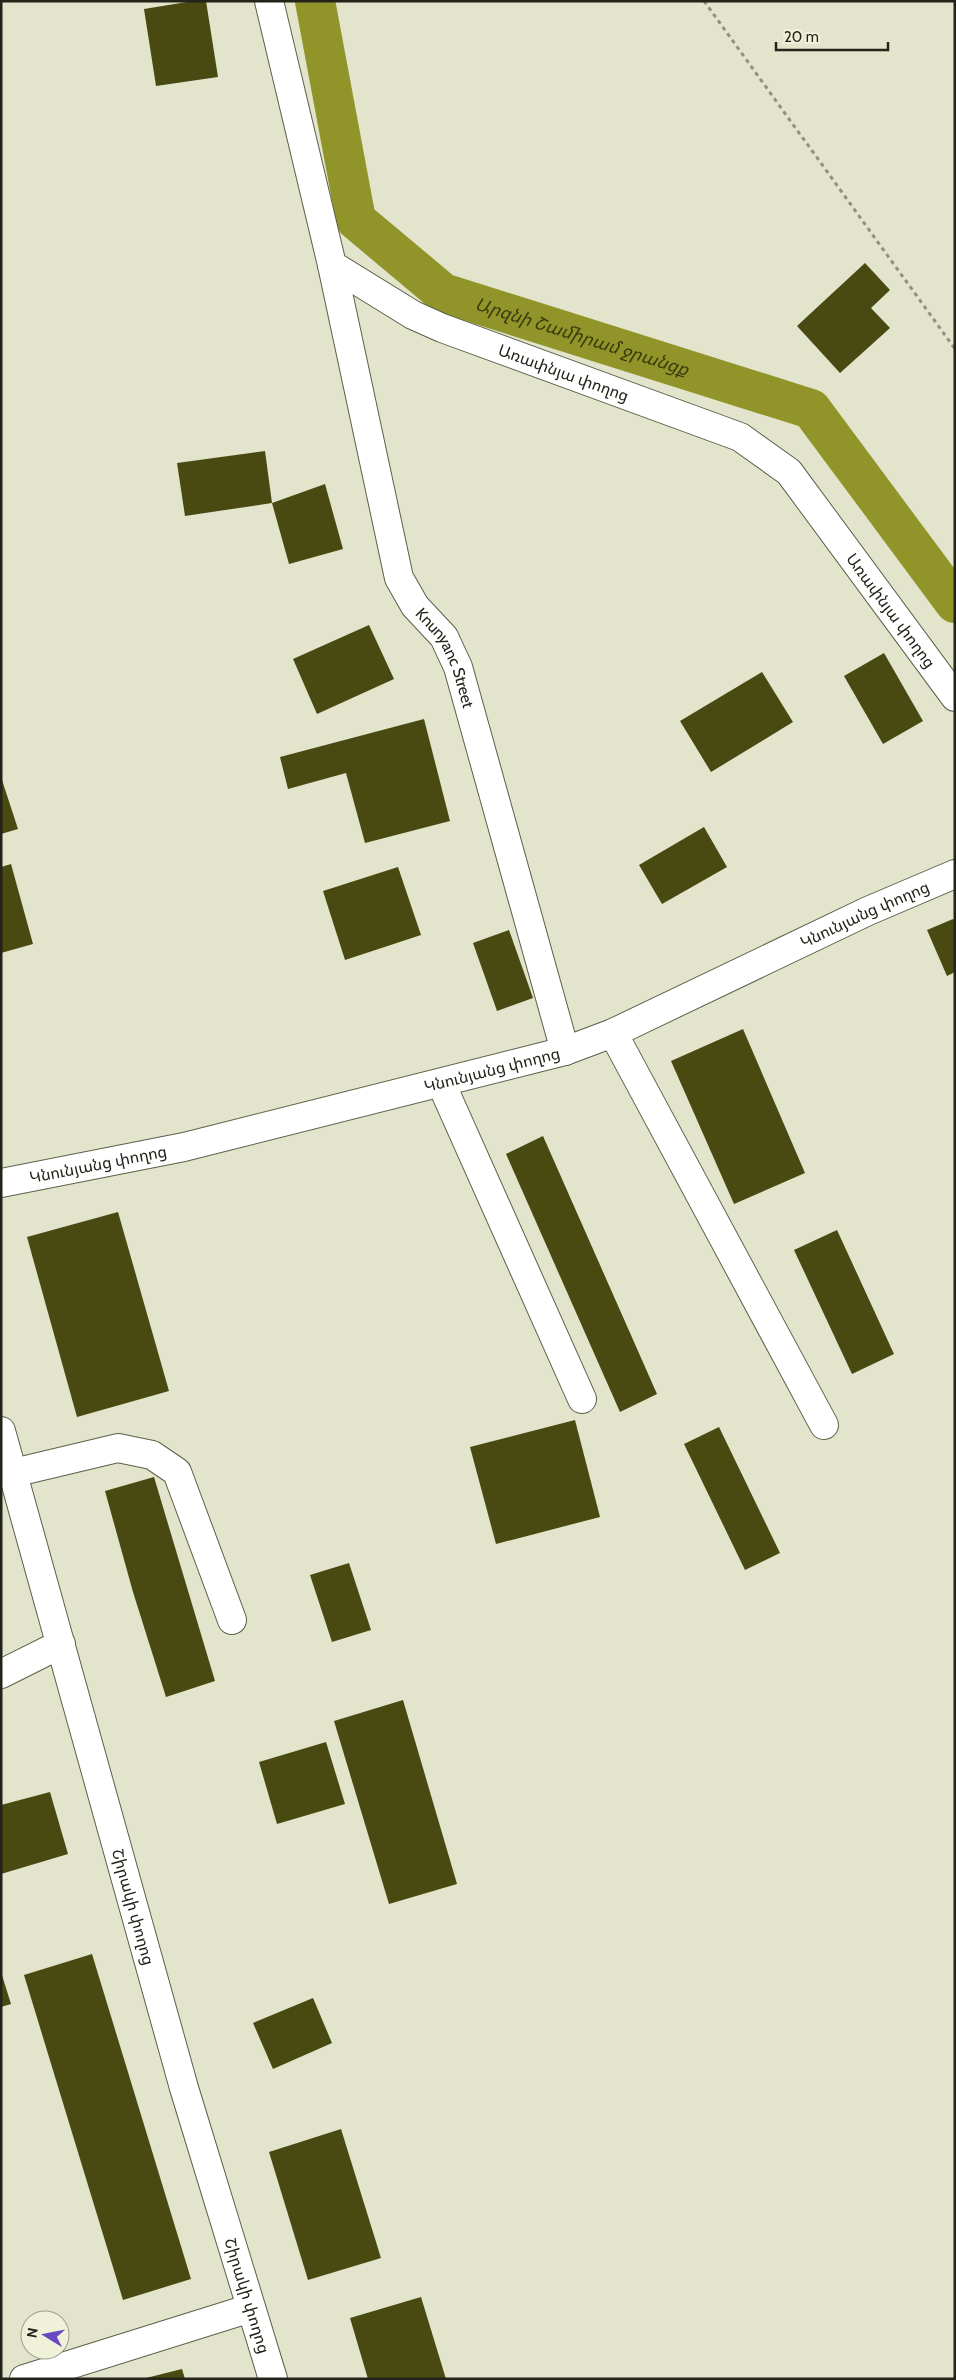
<svg xmlns="http://www.w3.org/2000/svg" width="956" height="2380" font-family="Cabin,'Noto Sans Armenian',sans-serif">
	<style>
		.lines { fill: none; stroke-linecap: round; stroke-linejoin: round }
		.canal { stroke: #919428; stroke-width: 40 }
		.building { fill: #494a12 }
		.minor-casing { stroke: #5e5f4a; stroke-width: 30 }
		.path { stroke: #90927f; stroke-width: 3; stroke-dasharray: 4 4; stroke-linecap: butt }
		.minor { stroke: #fff; stroke-width: 28 }
		.labels { text-anchor: middle; stroke-width: 5; stroke-linejoin: round; paint-order: stroke }
		.street-label { font-size: 16px; fill: #23231a; stroke: #eff1d8 }
		.water-label { font-size: 18px; font-style: italic; fill: #393b0f; stroke: #eff1d8 }
	</style>
	<rect width="100%" height="100%" fill="#e2e4cb"/>
	<g class="lines">
		<path class="canal" id="s1" d="M315,1l41,219 87,73 368,116 144,194"/>
	</g>
	<g class="building">
		<polygon points="193,1 206,1 218,77 156,86 144,9"/>
		<polygon points="865,263 890,290 871,308 890,328 840,373 797,326"/>
		<polygon points="265,451 272,503 325,484 343,549 289,564 272,503 185,516 177,463"/>
		<polygon points="369,625 394,679 317,714 293,659"/>
		<polygon points="884,653 923,721 883,744 844,676"/>
		<polygon points="762,672 793,722 711,772 680,721"/>
		<polygon points="424,719 450,821 365,843 346,773 288,789 280,757"/>
		<polygon points="1,777 18,829 1,834"/>
		<polygon points="704,827 727,867 662,904 639,865"/>
		<polygon points="11,864 33,944 1,953 1,867"/>
		<polygon points="398,867 421,935 345,960 323,891"/>
		<polygon points="953,919 955,923 955,972 947,976 927,930"/>
		<polygon points="509,930 533,998 497,1011 473,943"/>
		<polygon points="743,1029 805,1173 734,1204 671,1061"/>
		<polygon points="543,1136 657,1394 620,1412 506,1154"/>
		<polygon points="118,1212 169,1391 77,1417 27,1237"/>
		<polygon points="837,1230 894,1354 852,1374 794,1250"/>
		<polygon points="575,1420 600,1517 496,1544 470,1447"/>
		<polygon points="719,1427 780,1553 745,1570 684,1444"/>
		<polygon points="154,1477 215,1681 166,1697 133,1592 105,1491"/>
		<polygon points="349,1563 371,1630 332,1642 310,1575"/>
		<polygon points="403,1700 457,1884 389,1904 334,1721"/>
		<polygon points="326,1742 345,1804 277,1824 259,1762"/>
		<polygon points="50,1792 68,1854 1,1874 1,1805"/>
		<polygon points="92,1954 191,2279 123,2300 24,1975"/>
		<polygon points="1,1972 11,2004 1,2007"/>
		<polygon points="313,1998 332,2043 273,2069 253,2023"/>
		<polygon points="341,2129 381,2258 308,2280 269,2152"/>
		<polygon points="421,2297 446,2379 368,2379 350,2318"/>
		<polygon points="182,2369 185,2379 146,2379 146,2378"/>
	</g>
	<g class="lines">
		<g class="minor-casing">
			<g id="minor">
				<path id="s2" d="M269,1l63,264 81,50 29,13 298,109 49,35 166,225"/>
				<path id="s3" d="M332,265l67,313 16,28 29,31 14,30 107,384"/>
				<polyline points="613,1033 824,1425"/>
				<polyline points="441,1083 582,1399"/>
				<path id="s4" d="M1,1183l183,-36 381,-96 48,-18 255,-122 87,-37"/>
				<path id="s5" d="M1,1431l183,657 89,291"/>
				<polyline points="13,1473 118,1448 152,1455 177,1472 232,1620"/>
				<polyline points="1,1674 61,1644"/>
				<polyline points="24,2379 251,2308"/>
			</g>
		</g>
		<polyline class="path" points="704,1 955,349"/>
		<use href="#minor" class="minor"/>
	</g>
	<g class="labels">
		<g class="street-label">
			<text dy="6" stroke="none"><textPath href="#s2" startOffset="528">Առափնյա փողոց</textPath></text>
			<text dy="6" stroke="none"><textPath href="#s2" startOffset="948">Առափնյա փողոց</textPath></text>
			<text dy="6" stroke="none"><textPath href="#s3" startOffset="414">Knunyanc Street</textPath></text>
			<text dy="6" stroke="none"><textPath href="#s4" startOffset="909">Կնունյանց փողոց</textPath></text>
			<text dy="6" stroke="none"><textPath href="#s4" startOffset="504">Կնունյանց փողոց</textPath></text>
			<text dy="6" stroke="none"><textPath href="#s4" startOffset="99">Կնունյանց փողոց</textPath></text>
			<text dy="6" stroke="none"><textPath href="#s5" startOffset="494">Շիրակի փողոց</textPath></text>
			<text dy="6" stroke="none"><textPath href="#s5" startOffset="899">Շիրակի փողոց</textPath></text>
		</g>
		<g class="water-label">
			<text dy="6" stroke="none"><textPath href="#s1" startOffset="482">Արզնի Շամիրամ ջրանցք</textPath></text>
		</g>
	</g>
	<rect width="956" height="2380" fill="none" stroke="#23231a" stroke-width="5"/>
	<g transform="translate(45 2335) rotate(280)"><circle r="24" fill="#eff1d8" stroke="#9d9f8c"/>
	<path d="M0-4L9 19L0 12L-9 19Z" fill="#6948c1"/>
	<text y="-8" font-size="14" font-weight="bold" text-anchor="middle" fill="#23231a">N</text>
	</g>
	<path d="M776 42v8h112v-8" fill="none" stroke="#23231a" stroke-width="2.5"/>
	<text x="784" y="42" font-size="15" fill="#23231a" stroke="#eff1d8" stroke-width="4" paint-order="stroke">20 m</text>
</svg>
